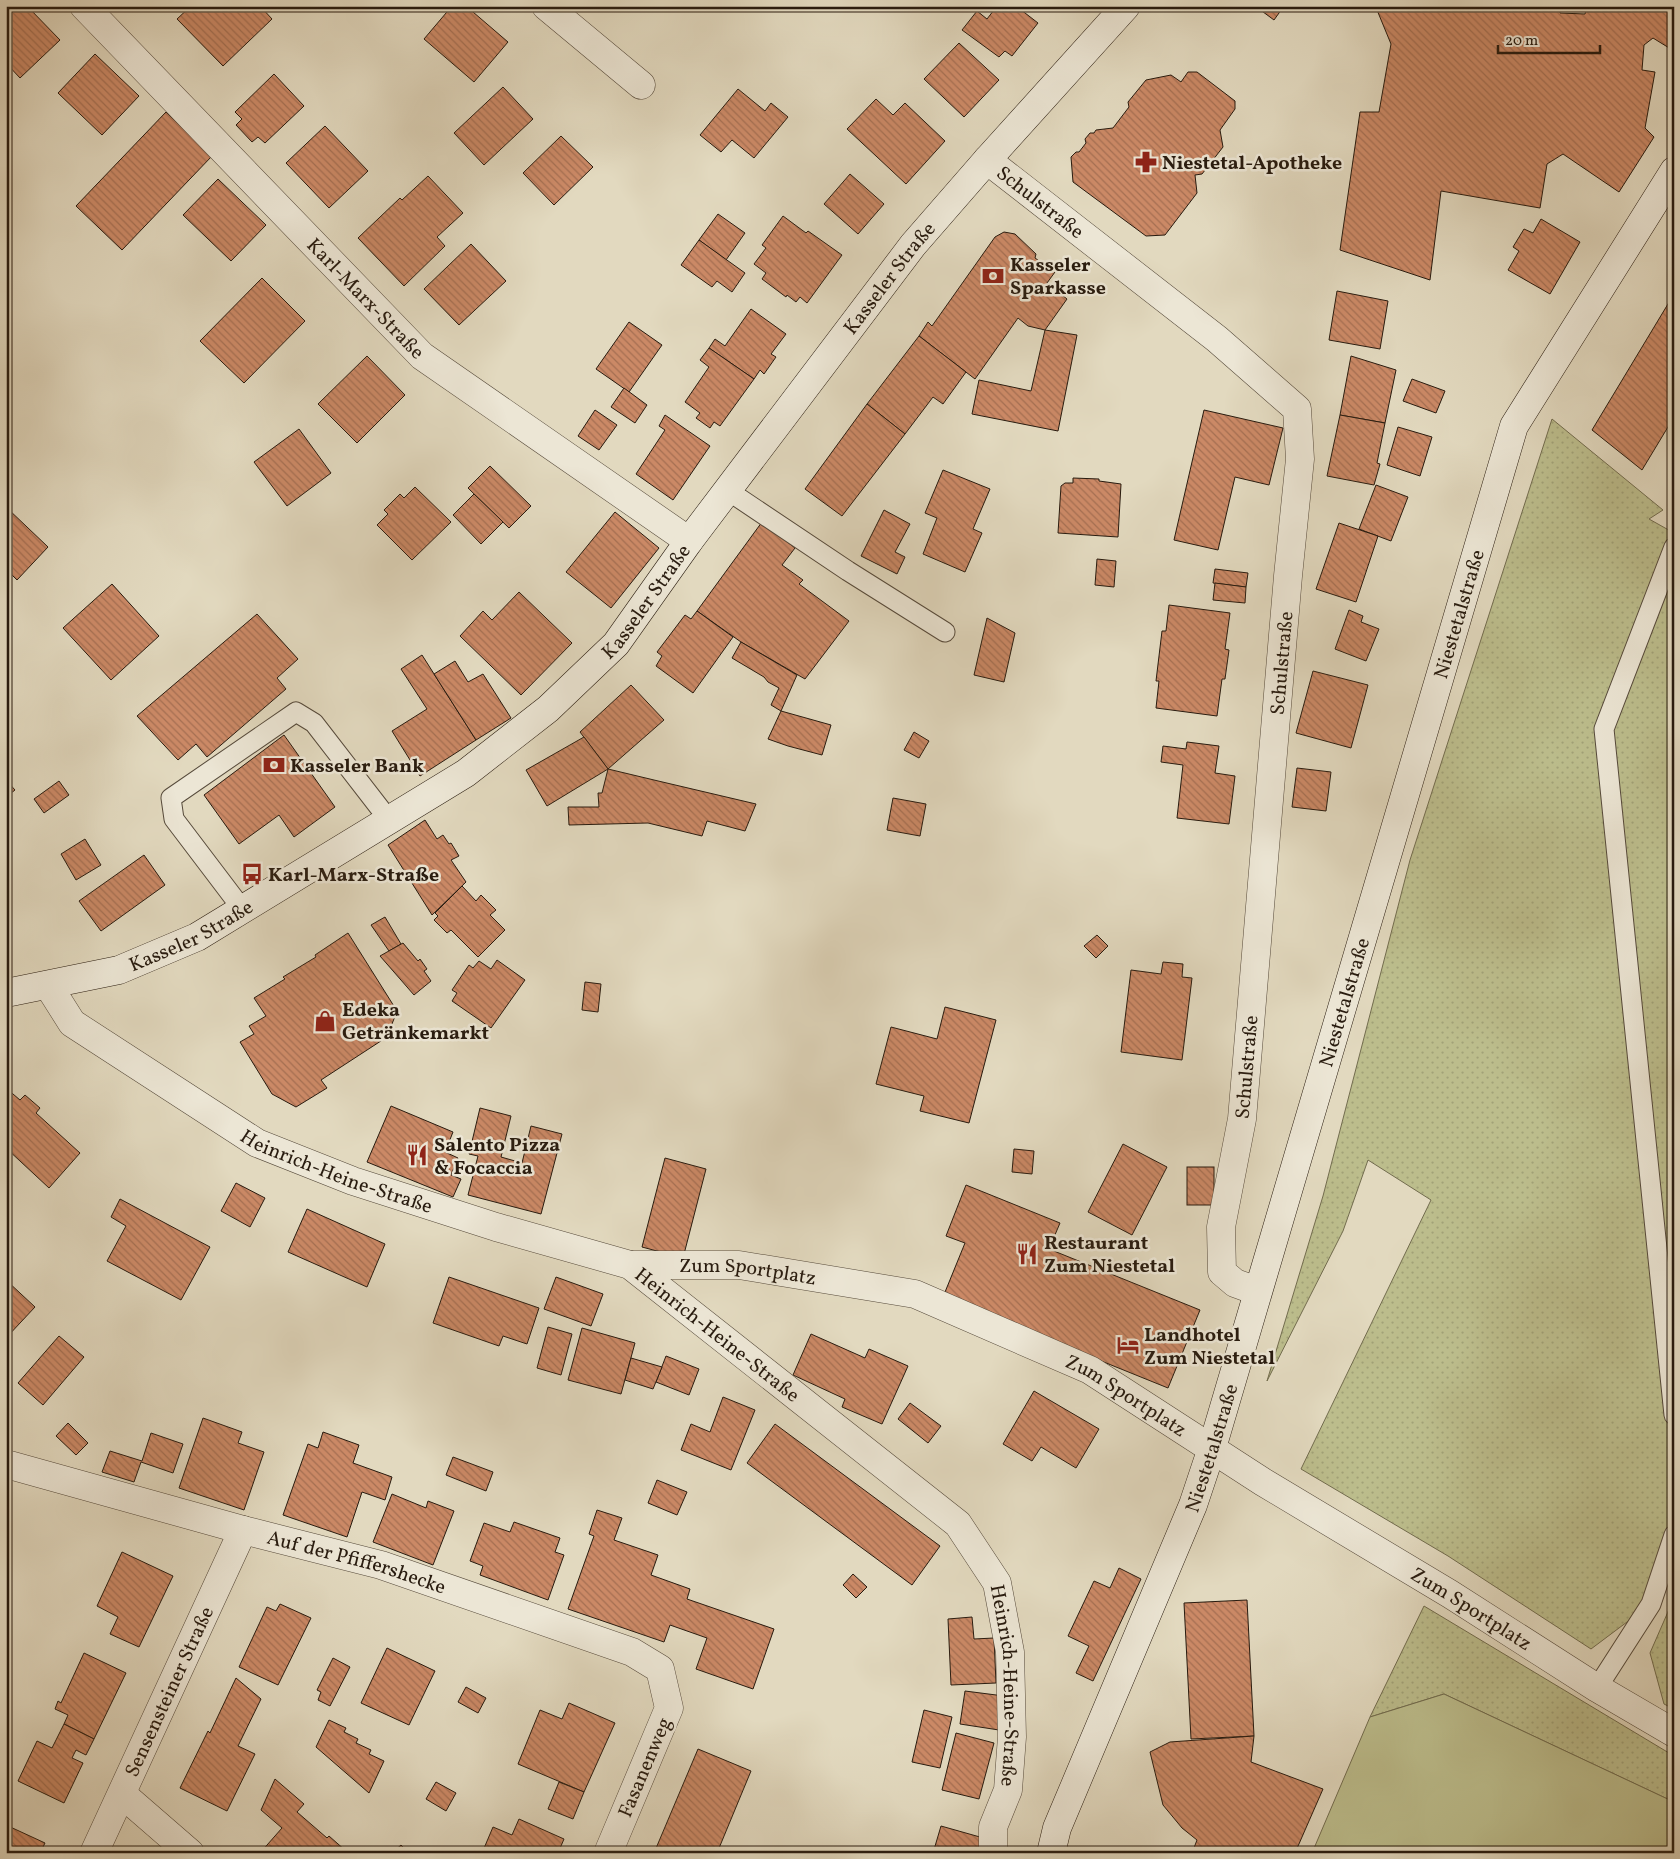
<svg xmlns="http://www.w3.org/2000/svg" width="1680" height="1859" font-family="Vollkorn,serif">
	<style>
		.grass { fill: url(#grass-dots); stroke: #726c4e }
		.pitch { fill: #bcbd8c; stroke: #726c4e }
		.building { fill: url(#building-back-hatch); stroke: #281b0f }
		.lines { fill: none; stroke-linecap: round; stroke-linejoin: round }
		.lane-casing { stroke: #564a3b; stroke-width: 21 }
		.street-casing { stroke: #564a3b; stroke-width: 29 }
		.secondary-casing { stroke: #281b0f; stroke-width: 29 }
		.lane { stroke: #ece6d5; stroke-width: 19 }
		.street { stroke: #ece6d5; stroke-width: 28 }
		.secondary { stroke: #ece6d5; stroke-width: 28 }
		.labels { text-anchor: middle; stroke-width: 5; stroke-linejoin: round; paint-order: stroke }
		.poi-label { font-size: 20px; font-weight: bold; fill: #281b0f; stroke: #ece6d5; text-anchor: start }
		.street-label { font-size: 20px; fill: #281b0f; stroke: #ece6d5 }
	</style>
	<defs>
		<pattern id="grass-dots" width="8" height="8" patternUnits="userSpaceOnUse" patternTransform="scale(1.25)"><rect width="8" height="8" fill="#bcbd8c"/><path d="M2 2h.1M6 6h.1" fill="none" stroke="#a2a278" stroke-width="1.8" stroke-linecap="round"/></pattern>
		<pattern id="building-back-hatch" width="6" height="6" patternUnits="userSpaceOnUse" patternTransform="scale(1.25)"><rect width="6" height="6" fill="#cb8966"/><path d="M-1 5l2 2M0 0l6 6M5-1l2 2" fill="none" stroke="#a56f52"/></pattern>
	</defs>
	<rect width="100%" height="100%" fill="#e2d9bf"/>
	<filter id="stains"><feTurbulence type="fractalNoise" baseFrequency=".004" numOctaves="4"/><feColorMatrix values="0 0 0 0 .2 0 0 0 0 .09 0 0 0 0 .02 0 0 0 .5 -.17"/></filter>
	<radialGradient id="worn" r=".72"><stop offset=".6" stop-color="#630" stop-opacity="0"/><stop offset="1" stop-color="#630" stop-opacity=".3"/></radialGradient>
	<g class="grass">
		<polygon points="1552,419 1663,510 1649,519 1674,533 1674,1319 1664,1314 1674,1415 1674,1535 1651,1604 1591,1649 1448,1556 1301,1469 1431,1200 1368,1160 1343,1231 1267,1381 1323,1196 1410,860"/>
		<polygon points="1674,1598 1674,1709 1664,1704 1650,1653"/>
		<polygon points="1424,1606 1674,1756 1674,1802 1444,1694 1370,1717"/>
	</g>
	<polygon class="pitch" points="1444,1694 1674,1802 1674,1853 1312,1853 1370,1717"/>
	<g class="building">
		<polygon points="6,6 27,6 60,40 20,78 6,63"/>
		<polygon points="191,6 260,6 272,19 223,66 177,19"/>
		<polygon points="452,6 466,6 508,42 474,82 424,39"/>
		<polygon points="997,6 1016,6 1038,23 1012,56 1005,51 999,57 962,30 977,11 987,19"/>
		<polygon points="1255,6 1284,6 1274,20"/>
		<polygon points="1377,6 1561,6 1560,13 1585,14 1587,6 1674,6 1674,51 1653,38 1644,45 1642,70 1655,72 1645,128 1654,137 1619,192 1563,154 1547,164 1540,208 1441,191 1430,280 1340,250 1360,112 1379,112 1391,44 1377,10"/>
		<polygon points="959,43 999,80 964,117 924,79"/>
		<polygon points="95,54 139,96 102,135 58,93"/>
		<polygon points="1188,72 1197,72 1235,101 1235,109 1220,130 1223,147 1202,174 1195,175 1197,193 1165,235 1146,236 1073,182 1071,157 1076,152 1079,152 1086,143 1085,139 1090,133 1094,133 1096,130 1113,128 1129,107 1128,102 1146,80 1171,75 1181,82"/>
		<polygon points="274,74 304,106 265,143 258,137 252,142 236,125 242,119 235,112"/>
		<polygon points="503,87 533,119 484,165 454,133"/>
		<polygon points="738,89 765,111 771,103 788,117 754,158 732,140 721,152 700,135"/>
		<polygon points="876,99 893,115 905,103 945,141 906,184 847,129"/>
		<polygon points="166,112 212,156 122,250 76,206"/>
		<polygon points="325,126 368,171 329,208 286,163"/>
		<polygon points="561,136 593,167 554,205 523,173"/>
		<polygon points="850,174 884,204 858,234 824,204"/>
		<polygon points="428,176 463,213 437,237 445,246 404,286 358,238 400,198 402,200"/>
		<polygon points="218,179 266,225 231,261 183,215"/>
		<polygon points="718,214 745,233 726,260 699,240"/>
		<polygon points="783,216 806,233 808,231 842,255 807,303 800,297 796,302 787,295 786,297 762,279 766,273 754,264 766,248 762,245"/>
		<polygon points="1541,219 1580,242 1550,294 1508,270 1519,251 1513,247 1524,229 1533,233"/>
		<polygon points="1004,232 1015,234 1036,254 1035,258 1055,272 1047,283 1067,299 1045,330 1028,326 1018,318 975,379 919,336 928,322 932,326 995,237"/>
		<polygon points="699,240 745,273 732,292 717,281 712,287 681,265"/>
		<polygon points="471,244 506,281 459,325 424,289"/>
		<polygon points="262,278 305,321 244,383 200,341"/>
		<polygon points="1337,291 1388,301 1380,349 1329,340"/>
		<polygon points="1674,294 1674,417 1642,470 1592,430"/>
		<polygon points="751,309 786,334 771,354 776,357 764,374 760,370 754,379 709,348 715,339 725,346"/>
		<polygon points="629,322 662,345 629,392 596,369"/>
		<polygon points="1045,330 1077,335 1058,431 972,414 979,380 1031,391"/>
		<polygon points="919,336 966,372 943,404 933,397 905,434 867,404"/>
		<polygon points="709,348 754,379 720,426 714,422 710,428 696,418 700,413 685,402 709,367 700,360"/>
		<polygon points="367,356 405,395 357,443 318,404"/>
		<polygon points="1351,356 1396,370 1385,423 1340,415"/>
		<polygon points="1412,379 1445,391 1436,413 1403,401"/>
		<polygon points="624,388 647,405 635,423 611,407"/>
		<polygon points="867,404 905,434 842,516 805,489"/>
		<polygon points="595,410 617,425 599,450 578,436"/>
		<polygon points="1204,410 1283,428 1269,485 1235,477 1218,550 1174,540"/>
		<polygon points="665,415 710,446 673,500 636,474 665,430 659,426"/>
		<polygon points="1340,415 1385,423 1377,463 1380,464 1374,485 1327,476"/>
		<polygon points="1398,427 1432,437 1420,476 1387,465"/>
		<polygon points="299,429 331,473 287,506 254,462"/>
		<polygon points="490,466 531,506 509,528 468,488"/>
		<polygon points="943,470 990,489 973,529 982,533 965,572 923,554 937,518 925,513"/>
		<polygon points="1073,478 1099,479 1099,481 1121,484 1118,537 1058,533 1061,486 1065,483 1073,483"/>
		<polygon points="1376,485 1408,497 1391,541 1359,529"/>
		<polygon points="415,487 451,522 412,560 377,525 388,514 384,510 400,494 404,498"/>
		<polygon points="474,494 503,522 481,544 453,515"/>
		<polygon points="6,507 48,547 17,580 6,569"/>
		<polygon points="884,510 910,524 895,552 905,557 897,574 861,556"/>
		<polygon points="615,512 659,548 611,608 566,572"/>
		<polygon points="762,522 795,548 782,565 803,580 799,584 849,621 805,679 741,642 697,611"/>
		<polygon points="1339,523 1378,536 1356,602 1316,589"/>
		<polygon points="1097,559 1116,561 1114,587 1095,585"/>
		<polygon points="1215,569 1248,573 1246,587 1213,583"/>
		<polygon points="1215,583 1246,587 1245,603 1213,600"/>
		<polygon points="112,584 159,636 111,680 63,628"/>
		<polygon points="519,592 572,643 521,695 460,636 483,611 492,620"/>
		<polygon points="1169,605 1230,613 1225,649 1229,650 1225,679 1222,679 1217,716 1156,708 1159,681 1156,681 1162,631 1166,631"/>
		<polygon points="1349,610 1363,616 1361,622 1379,629 1366,661 1335,649"/>
		<polygon points="697,611 733,637 693,693 656,666 662,656 657,652 685,615 691,619"/>
		<polygon points="257,614 298,659 277,678 286,689 207,757 196,744 178,760 137,716"/>
		<polygon points="987,618 1015,633 1004,682 974,675"/>
		<polygon points="741,642 797,675 781,711 771,705 779,688 768,682 764,677 732,658"/>
		<polygon points="422,655 476,740 420,776 392,731 427,709 401,669"/>
		<polygon points="455,661 468,682 483,674 511,718 476,740 434,674"/>
		<polygon points="1313,671 1368,685 1351,748 1296,733"/>
		<polygon points="631,685 664,720 608,769 580,732"/>
		<polygon points="781,711 831,725 822,755 788,746 768,739"/>
		<polygon points="914,732 929,741 919,758 904,750"/>
		<polygon points="284,735 335,807 294,837 279,815 239,844 204,795"/>
		<polygon points="584,737 608,769 547,806 526,770"/>
		<polygon points="1187,742 1219,746 1215,773 1235,776 1229,824 1177,818 1183,765 1161,762 1163,746 1186,749"/>
		<polygon points="1297,768 1331,772 1326,811 1292,807"/>
		<polygon points="608,769 654,780 756,804 745,831 707,821 702,836 648,823 569,825 568,807 599,807 598,793 602,793"/>
		<polygon points="6,780 15,790 6,797"/>
		<polygon points="59,781 69,795 44,813 34,799"/>
		<polygon points="893,798 926,804 920,836 887,830"/>
		<polygon points="425,820 437,839 443,835 449,844 451,843 459,856 451,860 466,882 432,915 388,845"/>
		<polygon points="85,839 101,865 76,880 61,854"/>
		<polygon points="144,855 165,885 101,931 79,901"/>
		<polygon points="462,886 476,901 481,895 496,910 490,915 505,930 478,957 451,930 447,933 434,920 438,916 435,913"/>
		<polygon points="385,917 401,944 389,951 371,925"/>
		<polygon points="348,933 397,1011 387,1037 321,1080 327,1088 296,1107 272,1094 240,1042 254,1034 249,1026 266,1016 254,998 285,979 283,977 316,957 315,955"/>
		<polygon points="1097,935 1108,946 1096,958 1084,946"/>
		<polygon points="403,943 418,961 420,959 427,969 424,971 431,981 414,995 380,956"/>
		<polygon points="497,960 525,980 491,1028 452,1001 457,993 452,990 469,965 473,968 479,961 491,969"/>
		<polygon points="1163,962 1183,964 1182,977 1192,978 1182,1060 1121,1052 1131,970 1161,974"/>
		<polygon points="585,982 601,984 598,1012 582,1010"/>
		<polygon points="945,1007 996,1020 969,1123 920,1111 924,1096 876,1084 891,1027 937,1039"/>
		<polygon points="6,1088 20,1100 25,1095 40,1108 36,1113 80,1153 49,1188 6,1148"/>
		<polygon points="391,1106 453,1132 445,1152 458,1158 451,1175 461,1179 453,1197 367,1162"/>
		<polygon points="480,1108 511,1116 501,1157 522,1163 531,1126 562,1134 541,1214 468,1195 478,1156 469,1154"/>
		<polygon points="1123,1144 1167,1167 1132,1235 1088,1212"/>
		<polygon points="1014,1149 1034,1151 1032,1174 1012,1172"/>
		<polygon points="665,1158 706,1169 683,1258 642,1247"/>
		<rect x="1187" y="1167" width="27" height="38"/>
		<polygon points="236,1183 265,1198 250,1227 221,1211"/>
		<polygon points="966,1185 1060,1223 1049,1249 1200,1310 1168,1388 943,1297 965,1243 946,1236"/>
		<polygon points="120,1199 210,1247 181,1300 107,1261 126,1226 111,1217"/>
		<polygon points="307,1209 385,1244 367,1287 288,1252"/>
		<polygon points="449,1277 539,1308 527,1344 503,1336 499,1346 433,1323"/>
		<polygon points="556,1277 603,1294 591,1326 544,1309"/>
		<polygon points="6,1280 35,1307 6,1338"/>
		<polygon points="548,1327 572,1334 561,1375 537,1368"/>
		<polygon points="582,1328 635,1343 621,1394 568,1380"/>
		<polygon points="811,1334 865,1358 869,1349 908,1366 882,1424 842,1407 845,1399 793,1375"/>
		<polygon points="59,1336 84,1357 43,1405 18,1383"/>
		<polygon points="666,1356 699,1369 689,1395 656,1382"/>
		<polygon points="631,1358 662,1367 653,1389 625,1380"/>
		<polygon points="1034,1391 1099,1429 1076,1468 1041,1447 1032,1461 1003,1444"/>
		<polygon points="723,1397 755,1410 731,1470 681,1450 691,1424 710,1432"/>
		<polygon points="910,1403 941,1426 928,1443 898,1419"/>
		<polygon points="203,1418 242,1432 238,1443 264,1452 244,1510 179,1488"/>
		<polygon points="68,1423 88,1443 76,1455 56,1436"/>
		<polygon points="775,1424 940,1546 912,1585 747,1463"/>
		<polygon points="323,1432 359,1445 353,1463 392,1477 385,1500 362,1492 347,1537 283,1515 308,1444 318,1448"/>
		<polygon points="151,1433 183,1444 173,1473 141,1462 134,1482 102,1472 110,1451 142,1461"/>
		<polygon points="453,1457 493,1472 486,1491 446,1475"/>
		<polygon points="657,1480 687,1492 677,1515 648,1503"/>
		<polygon points="392,1494 426,1508 428,1501 454,1511 433,1565 373,1542"/>
		<polygon points="597,1510 622,1518 614,1540 658,1555 651,1575 690,1589 687,1599 774,1629 753,1689 696,1669 707,1638 670,1625 664,1642 568,1609 594,1536 589,1534"/>
		<polygon points="514,1522 560,1538 555,1552 564,1555 548,1600 480,1575 483,1566 470,1561 484,1523 510,1532"/>
		<polygon points="122,1552 173,1576 139,1647 110,1634 118,1617 97,1606"/>
		<polygon points="1119,1568 1141,1579 1093,1681 1076,1673 1089,1646 1068,1636 1094,1581 1110,1588"/>
		<polygon points="853,1574 867,1587 856,1598 843,1585"/>
		<polygon points="1247,1600 1254,1736 1191,1739 1184,1603"/>
		<polygon points="280,1604 311,1618 278,1685 239,1667 267,1607 276,1611"/>
		<polygon points="972,1617 974,1639 994,1638 996,1683 951,1685 948,1619"/>
		<polygon points="387,1648 435,1671 409,1725 361,1703"/>
		<polygon points="84,1653 126,1673 94,1739 64,1724 68,1715 55,1709 58,1701 61,1703"/>
		<polygon points="333,1658 350,1667 330,1706 318,1700 321,1692 317,1690"/>
		<polygon points="236,1678 261,1699 238,1746 255,1754 227,1811 180,1788 208,1731 210,1733"/>
		<polygon points="466,1687 486,1698 478,1713 458,1702"/>
		<polygon points="965,1691 1004,1696 999,1730 960,1724"/>
		<polygon points="569,1703 615,1723 584,1792 518,1764 540,1710 562,1719"/>
		<polygon points="924,1710 952,1717 940,1768 912,1762"/>
		<polygon points="329,1720 346,1728 344,1732 358,1739 356,1743 371,1750 369,1754 384,1761 369,1793 316,1747"/>
		<polygon points="64,1724 94,1739 86,1755 76,1750 72,1758 83,1763 64,1803 18,1781 37,1741 52,1748"/>
		<polygon points="956,1733 994,1743 979,1799 942,1790"/>
		<polygon points="1254,1736 1251,1762 1323,1789 1295,1853 1192,1853 1197,1840 1182,1828 1163,1805 1150,1752 1170,1742"/>
		<polygon points="698,1749 751,1771 717,1853 654,1853"/>
		<polygon points="275,1779 304,1804 297,1812 327,1838 329,1836 346,1851 344,1853 260,1853 282,1828 261,1810"/>
		<polygon points="436,1782 456,1793 446,1811 426,1799"/>
		<polygon points="559,1782 584,1792 573,1819 548,1809"/>
		<polygon points="519,1819 564,1839 558,1853 482,1853 493,1827 512,1835"/>
		<polygon points="6,1825 45,1843 40,1853 6,1853"/>
		<polygon points="941,1826 987,1839 983,1853 933,1853"/>
		<polygon points="401,1845 409,1853 392,1853"/>
	</g>
	<g class="lines">
		<g class="lane-casing">
			<g id="lane">
				<polyline points="727,490 848,571 945,632"/>
				<polyline points="1674,547 1604,729 1674,1415"/>
				<polyline points="243,910 174,819 171,798 296,712 314,723 389,820"/>
				<polyline points="1597,1688 1651,1604 1674,1535"/>
			</g>
		</g>
		<g class="street-casing">
			<g id="street">
				<path id="s1" d="M84,6l338,350 267,185"/>
				<polyline points="546,6 641,85"/>
				<path id="s2" d="M987,160l230,179 80,70 3,50 -12,117 -46,543 -21,108 1,45 13,11 22,8"/>
				<path id="s3" d="M48,985l24,38 185,120 96,38 143,46 134,38 328,259 39,59 13,69 2,85 -4,53 -15,37v26"/>
				<path id="s4" d="M630,1265h109l176,29 175,76 173,112 187,112 147,94 77,45"/>
				<path id="s5" d="M6,1464l237,66 138,35 251,87 28,17 9,39 -61,145"/>
				<polyline points="122,1794 190,1853"/>
				<path id="s6" d="M94,1853l149,-323"/>
			</g>
		</g>
		<g class="secondary-casing">
			<g id="secondary">
				<path id="s7" d="M6,993l113,-23 78,-33 269,-164 82,-64 68,-65 73,-103 224,-296 74,-85 139,-154"/>
				<path id="s8" d="M1051,1853l6,-25 136,-323 19,-57 302,-1022 160,-255"/>
			</g>
		</g>
		<use href="#lane" class="lane"/>
		<use href="#street" class="street"/>
		<use href="#secondary" class="secondary"/>
	</g>
	<defs>
		<g id="pharmacy-bare" transform="scale(1.725)"><path d="M-2-6h4v4h4v4h-4v4h-4v-4h-4v-4h4Z" fill="#8f2418" stroke="#ece6d5" stroke-width="2.5" paint-order="stroke"/></g>
		<g id="bank-bare" transform="scale(1.725)"><path d="M-6-4H6V4H-6ZM0-2.3a2.3 2.3 0 1 0 0 4.6a2.3 2.3 0 1 0 0-4.6Z" fill="#8f2418" stroke="#ece6d5" stroke-width="2.5" paint-order="stroke"/></g>
		<g id="bus-bare" transform="scale(1.725)"><path d="M-5-6H5V4H4V6H2V4H-2V6H-4V4H-5ZM-3.5-4V0h7V-4ZM-3.5 1.2v1.5H-2V1.2ZM2 1.2v1.5H3.5V1.2Z" fill="#8f2418" stroke="#ece6d5" stroke-width="2.5" paint-order="stroke"/></g>
		<g id="shop-bare" transform="scale(1.725)"><path d="M-5-2.5h2.3a2.7 3.5 0 0 1 5.4 0H5L5.5 6h-11ZM-1.5-2.5h3a1.5 2.3 0 0 0-3 0Z" fill="#8f2418" stroke="#ece6d5" stroke-width="2.5" paint-order="stroke"/></g>
		<g id="restaurant-bare" transform="scale(1.725)"><path d="M-5-6h1v4h1v-4h1v4h1v-4h1v5L-1.5 .5V6h-2V.5L-5-1ZM5-6V6H3V1.5H1.5Q1.5-4 5-6Z" fill="#8f2418" stroke="#ece6d5" stroke-width="2.5" paint-order="stroke"/></g>
		<g id="hotel-bare" transform="scale(1.725)"><path d="M-6-4.5h1.5V1H6V5H4.5V3h-9V5H-6ZM-4 0a1.8 1.8 0 1 1 3.6 0ZM.5 0V-2.5h3Q6-2.5 6 0Z" fill="#8f2418" stroke="#ece6d5" stroke-width="2.5" paint-order="stroke"/></g>
	</defs>
	<g fill-rule="evenodd">
		<use href="#pharmacy-bare" x="1146" y="162"/>
		<use href="#bank-bare" x="993" y="276"/>
		<use href="#bank-bare" x="274" y="765"/>
		<use href="#bus-bare" x="252" y="874"/>
		<use href="#shop-bare" x="325" y="1021"/>
		<use href="#restaurant-bare" x="417" y="1155"/>
		<use href="#restaurant-bare" x="1027" y="1254"/>
		<use href="#hotel-bare" x="1128" y="1345"/>
	</g>
	<g class="labels">
		<g class="poi-label">
			<text x="1162" y="169">Niestetal-Apotheke</text>
			<text x="1010" y="271">Kasseler<tspan x="1010" dy="23">Sparkasse</tspan></text>
			<text x="290" y="772">Kasseler Bank</text>
			<text x="268" y="881">Karl-Marx-Straße</text>
			<text x="342" y="1016">Edeka<tspan x="342" dy="23">Getränkemarkt</tspan></text>
			<text x="434" y="1151">Salento Pizza<tspan x="434" dy="23">&amp; Focaccia</tspan></text>
			<text x="1044" y="1249">Restaurant<tspan x="1044" dy="23">Zum Niestetal</tspan></text>
			<text x="1144" y="1341">Landhotel<tspan x="1144" dy="23">Zum Niestetal</tspan></text>
		</g>
		<g class="street-label">
			<text dy="7" stroke="none"><textPath href="#s2" startOffset="68">Schulstraße</textPath></text>
			<text dy="7" stroke="none"><textPath href="#s7" startOffset="1170">Kasseler Straße</textPath></text>
			<text dy="7" stroke="none"><textPath href="#s1" startOffset="406">Karl-Marx-Straße</textPath></text>
			<text dy="7" stroke="none"><textPath href="#s7" startOffset="765">Kasseler Straße</textPath></text>
			<text dy="7" stroke="none"><textPath href="#s8" startOffset="1306">Niestetalstraße</textPath></text>
			<text transform="translate(1281 663) rotate(-85)" y="7">Schulstraße</text>
			<text dy="7" stroke="none"><textPath href="#s7" startOffset="195">Kasseler Straße</textPath></text>
			<text dy="7" stroke="none"><textPath href="#s8" startOffset="901">Niestetalstraße</textPath></text>
			<text transform="translate(1246 1067) rotate(-85)" y="7">Schulstraße</text>
			<text dy="7" stroke="none"><textPath href="#s3" startOffset="350">Heinrich-Heine-Straße</textPath></text>
			<text dy="7" stroke="none"><textPath href="#s4" startOffset="118">Zum Sportplatz</textPath></text>
			<text dy="7" stroke="none"><textPath href="#s3" startOffset="770">Heinrich-Heine-Straße</textPath></text>
			<text dy="7" stroke="none"><textPath href="#s4" startOffset="522">Zum Sportplatz</textPath></text>
			<text dy="7" stroke="none"><textPath href="#s8" startOffset="436">Niestetalstraße</textPath></text>
			<text dy="7" stroke="none"><textPath href="#s5" startOffset="364">Auf der Pfiffershecke</textPath></text>
			<text dy="7" stroke="none"><textPath href="#s4" startOffset="928">Zum Sportplatz</textPath></text>
			<text dy="7" stroke="none"><textPath href="#s3" startOffset="1250">Heinrich-Heine-Straße</textPath></text>
			<text dy="7" stroke="none"><textPath href="#s6" startOffset="178">Sensensteiner Straße</textPath></text>
			<text transform="translate(644 1767) rotate(-67)" y="7">Fasanenweg</text>
		</g>
	</g>
	<rect width="1680" height="1859" fill="none" stroke="#e2d9bf" stroke-width="25"/>
	<rect x="8" y="8" width="1665" height="1844" fill="none" stroke="#281b0f" stroke-width="2.5"/>
	<rect x="12" y="12" width="1655" height="1834" fill="none" stroke="#281b0f"/>
	<path d="M1498 45v8h102v-8" fill="none" stroke="#281b0f" stroke-width="2.5"/>
	<text x="1505" y="45" font-size="15" fill="#281b0f" stroke="#ece6d5" stroke-width="4" paint-order="stroke">20 m</text>
	<rect width="100%" height="100%" filter="url(#stains)"/>
	<rect width="100%" height="100%" fill="url(#worn)"/>
</svg>
